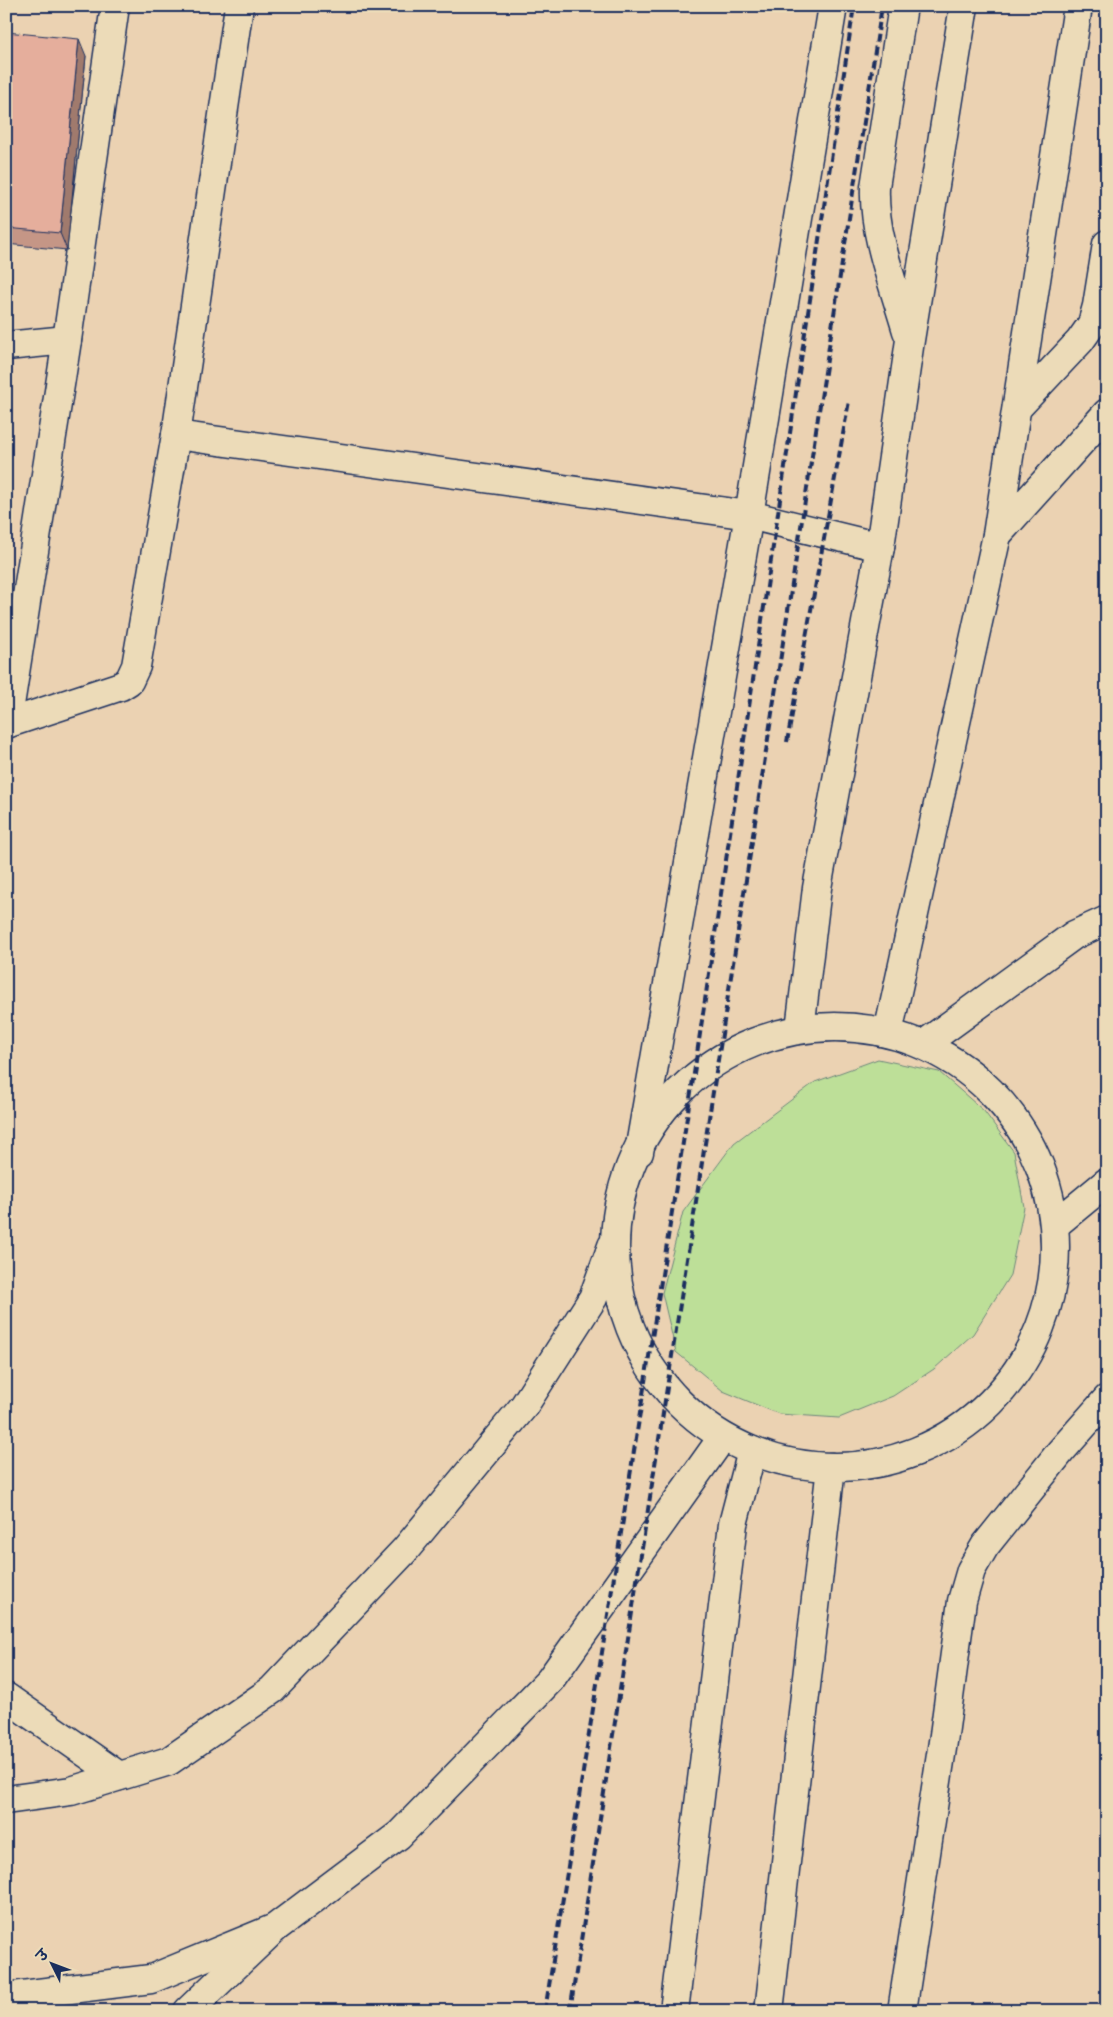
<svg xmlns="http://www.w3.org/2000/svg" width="1113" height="2017" font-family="'Playpen Sans','Playpen Sans Deva',sans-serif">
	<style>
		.green { fill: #bddf98; stroke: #6c877b }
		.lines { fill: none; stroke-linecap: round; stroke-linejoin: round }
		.minor-casing { stroke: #1b2f5e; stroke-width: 31 }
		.major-casing { stroke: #1b2f5e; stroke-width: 31 }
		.minor { stroke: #ecdbb8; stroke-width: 28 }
		.major { stroke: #ecdbb8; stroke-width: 28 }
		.rail { stroke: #1b2f5e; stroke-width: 4; stroke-dasharray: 8 4; stroke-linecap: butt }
		.wall { fill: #c59686; stroke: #1b2f5e }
		.shaded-wall { fill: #a07a6d; stroke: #1b2f5e }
		.building { fill: #e5ae9c; stroke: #1b2f5e }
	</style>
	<rect width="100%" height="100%" fill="#ebd2b2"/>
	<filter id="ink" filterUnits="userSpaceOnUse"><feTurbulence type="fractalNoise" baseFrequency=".02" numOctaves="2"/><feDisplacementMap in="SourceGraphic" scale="10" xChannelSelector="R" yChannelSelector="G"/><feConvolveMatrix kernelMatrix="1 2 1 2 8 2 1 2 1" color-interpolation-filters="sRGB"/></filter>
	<g filter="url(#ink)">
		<polygon class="green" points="878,1059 939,1072 984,1111 1014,1152 1024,1207 1010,1275 973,1334 934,1369 893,1396 839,1418 779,1414 723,1391 676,1352 662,1293 683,1212 734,1143 815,1082"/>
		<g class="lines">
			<g class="minor-casing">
				<g id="minor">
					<path d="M903,6l-28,181c-2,47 19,99 32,144"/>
					<polyline points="6,346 67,340"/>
					<polyline points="1017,408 1080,341 1092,324 1097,306 1107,244"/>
					<polyline points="176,435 749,515 880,547"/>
					<polyline points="997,535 1107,413"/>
					<polyline points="6,724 121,686 129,681 136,666 176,435 239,6"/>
					<polyline points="7,724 67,340 115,6"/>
					<polyline points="800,1029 817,888 880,547 910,340 964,6"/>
					<polyline points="888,1033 997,535 1078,6"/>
					<polyline points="639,1152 749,515 833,6"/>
					<polyline points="6,1697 119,1776"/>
					<polyline points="188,2011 274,1929"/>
					<polyline points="674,2011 733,1524 752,1451"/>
					<polyline points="769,2011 831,1467"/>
					<polyline points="902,2011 944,1735 962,1601 971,1570 985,1546 1061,1451 1107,1399"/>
				</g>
			</g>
			<g class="major-casing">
				<g id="major">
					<circle cx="835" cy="1247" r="220"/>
					<polyline points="927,1042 1074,935 1107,920"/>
					<polyline points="1056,1224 1107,1182"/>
					<polyline points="6,1800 71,1791 169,1761 272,1690 405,1550 524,1406 593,1298 612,1246"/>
					<polyline points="6,1997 151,1979 275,1928 399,1835 550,1680 722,1438"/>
				</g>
			</g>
			<use href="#minor" class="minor"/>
			<use href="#major" class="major"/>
			<g class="rail">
				<polyline points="787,742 849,401"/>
				<polyline points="545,2011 695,1067 854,6"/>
				<polyline points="570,2011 882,6"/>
			</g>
		</g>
		<polygon class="wall" points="6,32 86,56 67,250 6,244"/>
		<polygon class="shaded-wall" points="79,39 86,56 67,250 60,233"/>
		<polygon class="building" points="6,32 79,39 60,233 6,228"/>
	</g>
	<rect width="1113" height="2017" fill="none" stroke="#ecdbb8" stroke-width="25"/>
	<rect x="12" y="12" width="1088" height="1992" fill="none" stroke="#1b2f5e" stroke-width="2" filter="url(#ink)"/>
	<g transform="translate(52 1964) rotate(312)" stroke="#ecdbb8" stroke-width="4" paint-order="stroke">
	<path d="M0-4L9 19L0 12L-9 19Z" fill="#1b2f5e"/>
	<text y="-8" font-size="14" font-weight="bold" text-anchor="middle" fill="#1b2f5e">उ</text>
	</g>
</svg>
